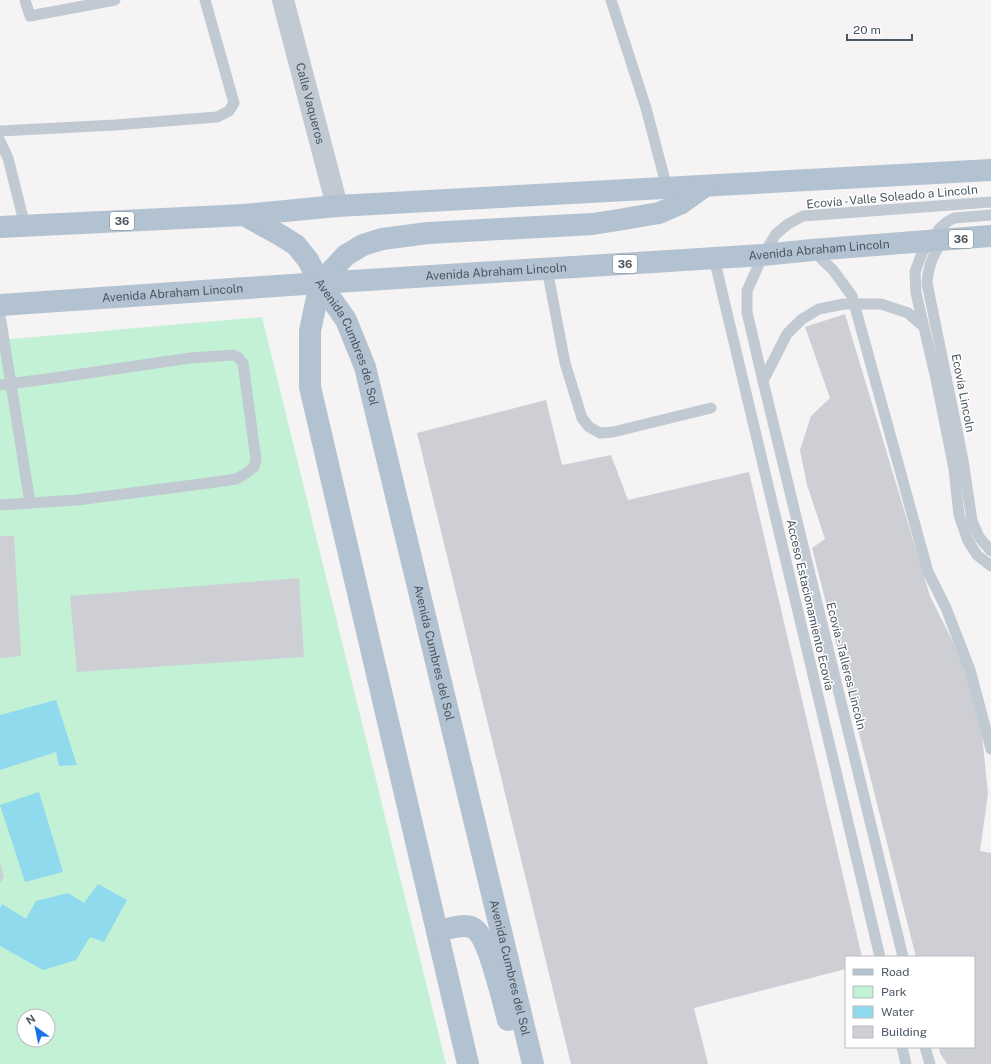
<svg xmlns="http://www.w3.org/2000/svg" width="991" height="1064" font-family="'Public Sans',sans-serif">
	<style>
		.green { fill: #c3f1d5; fill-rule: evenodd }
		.water { fill: #90daee }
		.building { fill: #cdcfd5 }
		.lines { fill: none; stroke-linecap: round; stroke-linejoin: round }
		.lane { stroke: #c1cad2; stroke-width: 11 }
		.street { stroke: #c1cad2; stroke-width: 22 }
		.primary { stroke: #b3c2d1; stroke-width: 22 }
		.labels { text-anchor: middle; stroke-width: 3; stroke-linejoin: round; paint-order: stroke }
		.shield { fill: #fff; stroke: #808990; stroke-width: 1 }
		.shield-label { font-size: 11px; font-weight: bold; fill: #4a5661 }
		.street-label { font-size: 12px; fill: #4a5661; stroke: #fff }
	</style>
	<rect width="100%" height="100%" fill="#f5f3f3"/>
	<path class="green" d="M262,317l184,747h-446v-724zM24,1016h24v24h-24z"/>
	<g class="water">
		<polygon points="56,700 77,765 59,766 56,752 0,770 0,715"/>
		<polygon points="39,792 63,872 25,882 0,805"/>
		<polygon points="98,884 127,900 104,942 90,937 76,960 43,970 0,946 0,908 2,904 26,919 36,901 68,893 84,903"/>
	</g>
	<g class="building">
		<polygon points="845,314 930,596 961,658 981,726 988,793 980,851 991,853 991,1064 947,1064 940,1053 939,1047 974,1047 974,957 916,957 812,548 825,539 807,485 800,450 811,416 830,398 805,327"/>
		<polygon points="546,400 562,465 611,455 628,500 749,472 862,957 846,957 846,969 694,1008 708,1064 571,1064 417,433"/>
		<polygon points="0,536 14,536 21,656 0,658"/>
		<polygon points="299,578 304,657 77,672 70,596"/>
		<polygon points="0,863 4,877 0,883"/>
	</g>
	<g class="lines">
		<g class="lane">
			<polyline points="25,0 30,16 115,0"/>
			<polyline points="611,0 646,108 667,188"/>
			<polyline points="0,131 115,125 217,117 229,111 234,103 205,0"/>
			<polyline points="0,141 8,158 25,226"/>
			<polyline points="991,215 954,218 947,222 940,228 922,253 915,272 916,293 936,379 954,469 959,515 968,541 977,555 991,566"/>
			<path d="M944,240c-11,13 -16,27 -17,43l36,177 9,61 7,16 12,14"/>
			<polyline points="812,250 833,270 852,296 928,572 946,608 970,670 991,749"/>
			<polyline points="714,258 880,957"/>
			<polyline points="547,269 565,363 582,418 589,427 600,433 613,432 711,408"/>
			<polyline points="0,315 30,503"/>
			<polyline points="763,381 787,334 802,319 819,309 844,304 881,304 908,313 923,326"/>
			<polyline points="0,385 61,377 190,358 233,355 238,357 243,363 256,460 254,467 245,474 236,479 209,483 77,500 0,505"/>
			<polyline points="903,957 763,381 747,312 747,291 763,255 776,234 788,224 803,216 991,202"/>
			<polyline points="902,1047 906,1064"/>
			<polyline points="925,1047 930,1064"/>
		</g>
		<path class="street" id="s1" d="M283,0l54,206"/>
		<g class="primary">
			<path id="s2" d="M244,215l36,20 16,10 12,15 12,23 26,37 19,47 168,697"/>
			<polyline points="0,227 244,215 337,206 991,170"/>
			<polyline points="320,283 310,331 310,387 468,1064"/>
			<polyline points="320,283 346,255 363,245 382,239 428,233 593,224 624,219 659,213 680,204 705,186"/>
			<path id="s3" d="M0,305l320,-22 443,-28 49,-5 179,-14"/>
			<path d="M437,931c10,-2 27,-8 36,-3 15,7 30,74 35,92"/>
		</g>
	</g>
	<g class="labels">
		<g class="shield">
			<rect x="110" y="212" width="24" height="18" rx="3"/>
			<rect x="949" y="230" width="24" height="18" rx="3"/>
			<rect x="613" y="255" width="24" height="18" rx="3"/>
		</g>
		<g class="shield-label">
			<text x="122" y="225">36</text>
			<text x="961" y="243">36</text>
			<text x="625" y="268">36</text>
		</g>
		<g class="street-label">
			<text dy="4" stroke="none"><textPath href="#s1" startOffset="107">Calle Vaqueros</textPath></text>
			<text transform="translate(892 197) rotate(-5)" y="4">Ecovía - Valle Soleado a Lincoln</text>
			<text dy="4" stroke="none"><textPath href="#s3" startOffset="821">Avenida Abraham Lincoln</textPath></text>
			<text dy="4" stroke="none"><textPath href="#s3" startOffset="497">Avenida Abraham Lincoln</textPath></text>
			<text dy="4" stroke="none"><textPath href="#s3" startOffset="173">Avenida Abraham Lincoln</textPath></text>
			<text dy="4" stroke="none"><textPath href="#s2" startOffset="171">Avenida Cumbres del Sol</textPath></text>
			<text transform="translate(963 393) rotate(79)" y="4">Ecovía Lincoln</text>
			<text transform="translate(810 605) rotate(77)" y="4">Acceso Estacionamiento Ecovía</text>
			<text dy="4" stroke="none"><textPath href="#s2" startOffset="495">Avenida Cumbres del Sol</textPath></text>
			<text transform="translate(846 666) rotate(76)" y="4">Ecovía - Talleres Lincoln</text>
			<text dy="4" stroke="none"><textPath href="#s2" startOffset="819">Avenida Cumbres del Sol</textPath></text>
		</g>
	</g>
	<rect x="845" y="956" width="130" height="92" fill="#ffffff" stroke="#b7bbc0"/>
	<rect x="853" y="969" width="20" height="6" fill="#b3c2d1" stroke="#b7bbc0"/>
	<text x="881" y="976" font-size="12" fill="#4a5661">Road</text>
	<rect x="853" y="986" width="20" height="12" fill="#c3f1d5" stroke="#b7bbc0"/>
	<text x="881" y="996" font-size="12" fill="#4a5661">Park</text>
	<rect x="853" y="1006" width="20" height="12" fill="#90daee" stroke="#b7bbc0"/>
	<text x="881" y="1016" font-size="12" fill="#4a5661">Water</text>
	<rect x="853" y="1026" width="20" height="12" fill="#cdcfd5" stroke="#b7bbc0"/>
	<text x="881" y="1036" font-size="12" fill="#4a5661">Building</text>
	<g transform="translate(36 1028) rotate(327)"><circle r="19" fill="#ffffff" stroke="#b7bbc0"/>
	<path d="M0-3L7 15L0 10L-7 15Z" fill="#1a73e8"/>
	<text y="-6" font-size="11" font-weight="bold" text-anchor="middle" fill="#4a5661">N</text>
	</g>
	<path d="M847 34v6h65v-6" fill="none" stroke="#4a5661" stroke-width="2"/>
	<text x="853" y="34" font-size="12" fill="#4a5661" stroke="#ffffff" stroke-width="3" paint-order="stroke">20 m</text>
</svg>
